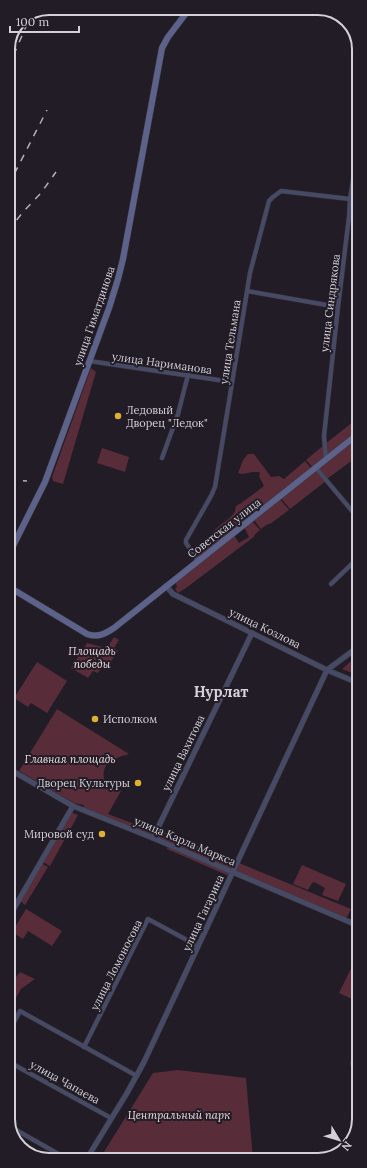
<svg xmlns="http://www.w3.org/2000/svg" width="367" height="1168" font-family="Lora,serif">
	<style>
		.green { fill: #592c39 }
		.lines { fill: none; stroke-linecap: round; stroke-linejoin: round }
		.minor-casing { stroke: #3d3942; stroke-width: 5 }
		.tertiary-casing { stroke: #3d3942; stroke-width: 6 }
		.secondary-casing { stroke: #3d3942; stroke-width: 7 }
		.minor { stroke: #474a64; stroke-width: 4 }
		.tertiary { stroke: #474a64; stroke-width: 5 }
		.secondary { stroke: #5d628b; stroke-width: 6 }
		.rail { stroke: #b3afb7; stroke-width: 1.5; stroke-dasharray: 7 7; stroke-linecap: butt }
		.poi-dot { fill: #e0b034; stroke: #211c26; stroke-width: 1.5 }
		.labels { text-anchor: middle; stroke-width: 4; stroke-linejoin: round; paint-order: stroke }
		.street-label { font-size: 11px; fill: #d3d0d7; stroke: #211c26 }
		.poi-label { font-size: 11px; fill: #d3d0d7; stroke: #211c26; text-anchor: start }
		.park-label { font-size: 11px; font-style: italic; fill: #f1dbe0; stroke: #211c26 }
		.district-label { font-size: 15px; font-weight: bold; fill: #d3d0d7; stroke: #211c26 }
		.rim { fill: none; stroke: #d3d0d7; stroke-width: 2 }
	</style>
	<rect width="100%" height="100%" fill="#211c26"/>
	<g class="green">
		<polygon points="91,368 96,372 63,484 53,481 52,477"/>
		<polygon points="358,418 358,433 327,458 325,444"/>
		<polygon points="358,435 358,456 327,479 317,468"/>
		<polygon points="324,445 326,459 313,468 306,460"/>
		<polygon points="102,448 129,457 125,472 97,463"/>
		<path d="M248,454h6l17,23 8,-1 5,3 21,-18 7,8 -115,91 -3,-5 21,-19 -3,-3c6,-8 16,-12 22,-20 3,-5 -1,-7 6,-9l24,-18 -5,-10 1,-2 -1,-2h-6l-11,2 -4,-1 5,-13z"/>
		<polygon points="316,469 326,481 290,509 280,497"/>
		<polygon points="279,498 289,510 270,524 268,524 261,529 254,520"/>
		<polygon points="252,521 260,530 254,535 255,536 186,588 178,593 175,589 177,587 175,582 234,535 239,543 249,537 244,527"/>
		<polygon points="114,637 119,640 114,648 118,651 108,666 104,664 98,673 93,671 88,678 71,668 87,643 107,648"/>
		<polygon points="358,655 358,675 342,669"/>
		<polygon points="37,662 67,681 47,713 31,703 28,707 14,698"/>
		<path d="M57,709l72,45c-13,4 -28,7 -25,25l17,12 -13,23 42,16h6l-3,7 -70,-28 1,-4 -10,-2 -55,-32z"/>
		<polygon points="71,812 78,815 50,866 43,862"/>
		<polygon points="159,830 236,862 232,871 155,838"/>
		<polygon points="168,845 231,873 229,876 167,849"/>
		<polygon points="41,863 48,867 25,905 20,901"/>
		<polygon points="239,863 351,909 346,919 235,872"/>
		<polygon points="302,865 346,884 338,901 322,895 325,888 314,882 312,883 308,890 293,884"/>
		<polygon points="26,909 62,931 52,946 28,931 23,939 12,932"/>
		<polygon points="359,952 359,990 354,1000 339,993"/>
		<polygon points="20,972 35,979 21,989 14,1001 9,998 9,974 16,977"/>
		<polygon points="359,1057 359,1104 350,1063 352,1059"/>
		<polygon points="178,1070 246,1078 253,1159 99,1160 153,1073"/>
	</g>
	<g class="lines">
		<g class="minor-casing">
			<g id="minor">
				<polyline points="247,291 338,307"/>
				<polyline points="89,361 232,382"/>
				<polyline points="162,458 178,414 188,375"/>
				<polyline points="326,459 324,436 338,307 349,217 350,199 358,149"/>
				<polyline points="316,468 358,518"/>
				<polyline points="198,561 186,543 186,540 211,496 215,487 250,273 269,201 273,197 281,191 350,199"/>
				<polyline points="331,584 358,558"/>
				<polyline points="9,781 14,772"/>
				<polyline points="9,1031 20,1011 137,1076"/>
				<polyline points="84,1047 148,919 198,946"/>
				<polyline points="9,1062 111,1118"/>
				<polyline points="9,1126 69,1160"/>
			</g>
		</g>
		<g class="tertiary-casing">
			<g id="tertiary">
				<polyline points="166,586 173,594 327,670 358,683"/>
				<polyline points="327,670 358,647"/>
				<polyline points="9,769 73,806 153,838 359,926"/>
				<polyline points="153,838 252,633"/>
				<polyline points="9,917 73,806"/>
				<polyline points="86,1160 127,1093 144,1062 327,670"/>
			</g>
		</g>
		<g class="secondary-casing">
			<g id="secondary">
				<polyline points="9,554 45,482 109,308 118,279 123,259 162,48 168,37 190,8"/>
				<path d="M9,587l78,47c10,4 18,0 27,-6l244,-194"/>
			</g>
		</g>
		<use href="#minor" class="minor"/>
		<use href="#tertiary" class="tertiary"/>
		<use href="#secondary" class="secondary"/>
		<g class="rail">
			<polyline points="8,68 31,15"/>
			<polyline points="8,186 47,110"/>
			<polyline points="8,231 23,212 41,193 56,172"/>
			<polyline points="9,480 27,481"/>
		</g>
	</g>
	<g class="poi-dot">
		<circle cx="118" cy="416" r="4"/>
		<circle cx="95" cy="719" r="4"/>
		<circle cx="138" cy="783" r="4"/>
		<circle cx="102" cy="834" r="4"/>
	</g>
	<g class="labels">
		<g class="street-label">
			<text transform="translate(330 303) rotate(-83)" y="4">улица Синдрякова</text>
			<text transform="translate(94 316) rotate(-71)" y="4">улица Гиматдинова</text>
			<text transform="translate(230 342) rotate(-81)" y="4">улица Тельмана</text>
			<text transform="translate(162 363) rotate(8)" y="4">улица Нариманова</text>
			<text transform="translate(224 528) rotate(-38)" y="4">Советская улица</text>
			<text transform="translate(265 628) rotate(26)" y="4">улица Козлова</text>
			<text transform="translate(183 753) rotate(-64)" y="4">улица Вахитова</text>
			<text transform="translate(185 841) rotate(23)" y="4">улица Карла Маркса</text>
			<text transform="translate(203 913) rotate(-65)" y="4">улица Гагарина</text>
			<text transform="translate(116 965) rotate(-63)" y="4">улица Ломоносова</text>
			<text transform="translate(65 1082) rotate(29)" y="4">улица Чапаева</text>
		</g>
		<g class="poi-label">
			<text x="126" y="414">Ледовый<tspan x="126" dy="13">Дворец "Ледок"</tspan></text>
			<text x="103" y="723">Исполком</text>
			<text x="130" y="787" text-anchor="end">Дворец Культуры</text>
			<text x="94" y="838" text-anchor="end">Мировой суд</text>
		</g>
		<g class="park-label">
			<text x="92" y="655">Площадь<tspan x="92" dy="13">победы</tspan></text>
			<text x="70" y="763">Главная площадь</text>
			<text x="179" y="1119">Центральный парк</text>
		</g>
		<g class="district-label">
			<text x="221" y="697">Нурлат</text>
		</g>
	</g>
	<path d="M0 0H367V1168H0ZM49 15H318A34 34 0 0 1 352 49V1119A34 34 0 0 1 318 1153H49A34 34 0 0 1 15 1119V49A34 34 0 0 1 49 15Z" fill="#211c26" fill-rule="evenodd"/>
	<path class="rim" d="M49 15H318A34 34 0 0 1 352 49V1119A34 34 0 0 1 318 1153H49A34 34 0 0 1 15 1119V49A34 34 0 0 1 49 15Z"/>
	<g transform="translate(339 1140) rotate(128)" stroke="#211c26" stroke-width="3" paint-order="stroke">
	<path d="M0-3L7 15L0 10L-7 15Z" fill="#d3d0d7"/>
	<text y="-6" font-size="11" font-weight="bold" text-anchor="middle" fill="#d3d0d7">N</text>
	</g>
	<path d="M10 26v6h69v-6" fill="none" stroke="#d3d0d7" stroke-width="2"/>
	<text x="16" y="26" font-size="12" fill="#d3d0d7" stroke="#211c26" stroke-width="3" paint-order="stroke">100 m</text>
</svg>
